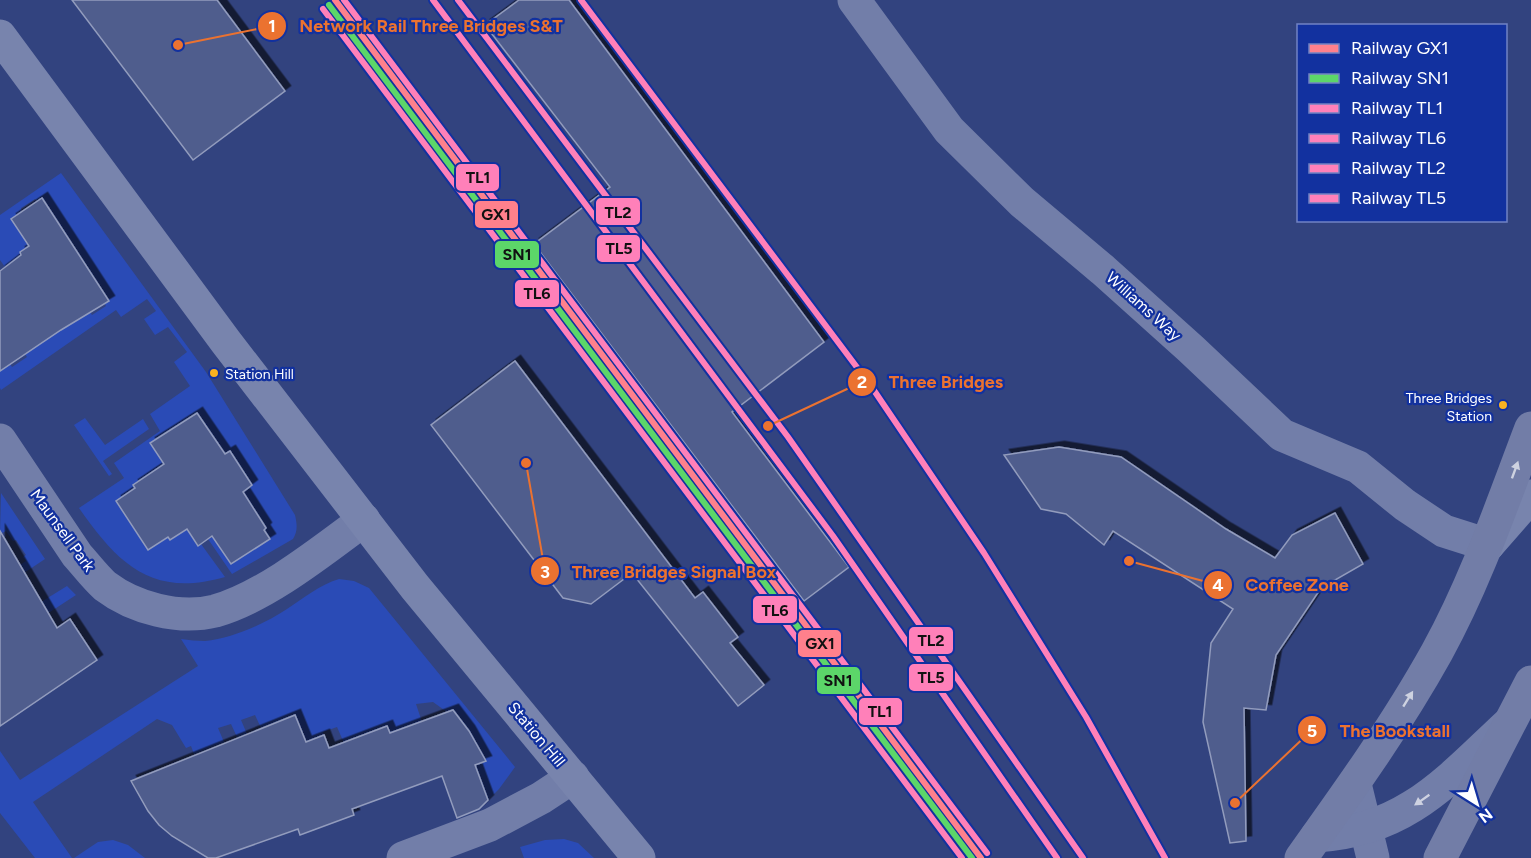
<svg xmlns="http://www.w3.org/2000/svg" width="1531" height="858" font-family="Figtree,sans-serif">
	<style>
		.green { fill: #2a4bb6 }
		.building { fill: #505d8d; stroke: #929cbd; stroke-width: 1.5; filter: url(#shadow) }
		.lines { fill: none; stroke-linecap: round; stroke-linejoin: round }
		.street { stroke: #727ea9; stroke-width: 33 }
		.secondary { stroke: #7884ad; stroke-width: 33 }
		.primary { stroke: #727da7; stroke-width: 33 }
		.rail-1-casing { stroke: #12319f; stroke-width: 10 }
		.rail-2-casing { stroke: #12319f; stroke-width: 10 }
		.rail-3-casing { stroke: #12319f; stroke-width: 10 }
		.rail-4-casing { stroke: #12319f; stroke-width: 10 }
		.rail-5-casing { stroke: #12319f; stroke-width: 10 }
		.rail-6-casing { stroke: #12319f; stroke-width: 10 }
		.rail-1 { stroke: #ff808c; stroke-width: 6 }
		.rail-2 { stroke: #5cd669; stroke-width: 6 }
		.rail-3 { stroke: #ff80b9; stroke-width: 6 }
		.rail-4 { stroke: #ff80b9; stroke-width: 6 }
		.rail-5 { stroke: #ff80b9; stroke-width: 6 }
		.rail-6 { stroke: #ff80b9; stroke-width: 6 }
		.oneway { fill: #ced2e0 }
		.oneway2 { fill: #ced2e1 }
		.bus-dot { fill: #f9b220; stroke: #12319f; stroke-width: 2 }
		.labels { text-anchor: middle; stroke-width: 4.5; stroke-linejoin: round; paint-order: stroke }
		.bus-label { font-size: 14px; fill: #fff; stroke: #12319f; text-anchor: start }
		.street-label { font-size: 16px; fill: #fff; stroke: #12319f }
		.leader { fill: none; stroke: #eb7230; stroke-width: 2 }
		.callout-dot { fill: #eb7230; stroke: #12319f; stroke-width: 2 }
		.mark-label { font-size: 18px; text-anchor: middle; font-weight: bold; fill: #fff }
		.callout-label { font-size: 18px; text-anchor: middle; font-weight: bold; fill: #eb7230; stroke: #12319f; stroke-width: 4.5; stroke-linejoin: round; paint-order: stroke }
		.line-badge { stroke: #12319f; stroke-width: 2 }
		.pale-badge-label { font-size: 16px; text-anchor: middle; font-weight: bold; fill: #111 }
	</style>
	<defs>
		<filter id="shadow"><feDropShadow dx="5.5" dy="-5.5" stdDeviation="0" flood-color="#0009"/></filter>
	</defs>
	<rect width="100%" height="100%" fill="#32437f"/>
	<g class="green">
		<path d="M61,173l145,199 89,143c2,9 3,16 -2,24l-61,35 -24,-35 5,-2 51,-7 2,-2 -26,-34 12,-9 -22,-34 -8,5 -28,-42 -44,29 17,24 1,70 3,3 13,-9v-6l14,21 3,-2 24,33c-73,21 -107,-13 -146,-69l45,-30 -10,-15 46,-32 -10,-17 40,-28 -16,-24 13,-10 -19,-25 -13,8 -11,-16 12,-8 -9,-12 -26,18 -5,-7 -115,80 -1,-2v-30l6,9 4,-3 2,3 15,-10 -2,-3 5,-18 60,-24 2,3 14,-9 -2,-4 5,-2 -67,-101 -5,2 -2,-2 -14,9 8,38 -9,6 2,4 -17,11 -5,-7v-45z"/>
		<polygon points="85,418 105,445 143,419 149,429 103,461 112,474 109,476 74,425"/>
		<polygon points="1,493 45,559 15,579 33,607 67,586 76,595 27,627 0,593 0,578 26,561 23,557 26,555 16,540 13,541 6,531 0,534"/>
		<path d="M339,579l15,2 15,7 146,179 -16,22 -11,11 -13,-35 9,-4c-8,-19 -17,-35 -31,-51l-6,2 -14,-10 -17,2 6,18 -32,11 -3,-6 -43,16 -7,-16 -14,5 1,3 -18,7 -11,-27 -34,13 -6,-13 -14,5 6,14 -10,3 -6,-13 -13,4 6,14 -30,12 -3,-8 -5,2 -14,-23 -15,-6 -124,83 39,56h-37l-35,-45v-62l20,29 178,-114 -17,-27c8,1 16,2 24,2 28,-3 59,-17 82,-32 17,-11 32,-24 52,-30z"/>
		<polygon points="564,839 578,843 594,858 524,858 520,847 545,840"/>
		<polygon points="113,840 128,845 145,858 74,858 98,842"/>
	</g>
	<g class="building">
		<polygon points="72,0 217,0 285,91 193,160"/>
		<polygon points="519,0 569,0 824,342 732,412 849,567 804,601 534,244 610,187 485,25"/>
		<polygon points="42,198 109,301 61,330 0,371 0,271 21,255 20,252 29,246 11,219"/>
		<polygon points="515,361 695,598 703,592 738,637 730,643 764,685 738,706 632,573 591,604 563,598 431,425"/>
		<polygon points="197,413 225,454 230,451 252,485 243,492 266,528 264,530 270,539 231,564 212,536 198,546 187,529 170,540 168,537 148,550 116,501 135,488 133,485 164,464 150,443"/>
		<polygon points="1059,447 1121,457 1226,529 1275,558 1292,535 1335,513 1363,564 1321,588 1276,655 1266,710 1244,708 1246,841 1230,843 1203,722 1211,643 1233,609 1113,531 1104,545 1066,514 1041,509 1004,455"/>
		<polygon points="0,531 57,628 70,619 97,660 0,726"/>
		<polygon points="453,710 469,731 486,761 475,765 488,800 479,809 457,818 442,776 352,809 354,815 300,835 298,829 216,858 208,858 172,836 159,825 148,811 131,781 295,715 306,742 324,735 329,748 387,726 390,733"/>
	</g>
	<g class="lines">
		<g class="street">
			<polyline points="854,0 949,130 1022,202 1103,270 1191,349 1282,435 1358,467 1405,505 1444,531 1488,545"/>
			<path d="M0,440l77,115c9,10 18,22 28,31 29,22 74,34 110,25 50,-14 107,-60 149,-91"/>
			<polyline points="1355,784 1373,858"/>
			<path d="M1317,836c88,-5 130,-55 190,-111"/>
			<polyline points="403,858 490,825 541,798 573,777"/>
		</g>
		<g class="secondary">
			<polyline points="0,36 226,342 415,587 639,858"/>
			<polyline points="1488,545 1531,496"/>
		</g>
		<g class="primary">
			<path d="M1301,858c48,-67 96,-134 136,-206 39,-71 65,-148 94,-224"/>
			<polyline points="1440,858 1531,682"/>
		</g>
		<g class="rail-1-casing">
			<polyline id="rail-1" points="335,0 981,858"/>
		</g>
		<g class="rail-2-casing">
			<polyline id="rail-2" points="329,5 972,858"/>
		</g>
		<g class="rail-3-casing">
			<polyline id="rail-3" points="344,0 987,853"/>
		</g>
		<g class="rail-4-casing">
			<polyline id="rail-4" points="323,9 962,858"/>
		</g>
		<g class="rail-5-casing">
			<polyline id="rail-5" points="458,0 788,437 1083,858"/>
		</g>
		<g class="rail-6-casing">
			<g id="rail-6">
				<polyline points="433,0 833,536 1057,858"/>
				<polyline points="581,0 871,386 984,553 1086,717 1165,858"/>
			</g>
		</g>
		<use href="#rail-1" class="rail-1"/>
		<use href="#rail-2" class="rail-2"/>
		<use href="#rail-3" class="rail-3"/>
		<use href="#rail-4" class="rail-4"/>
		<use href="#rail-5" class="rail-5"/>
		<use href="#rail-6" class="rail-6"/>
	</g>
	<defs><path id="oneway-solid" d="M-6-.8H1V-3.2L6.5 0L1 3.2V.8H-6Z" transform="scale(1.5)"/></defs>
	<g class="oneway">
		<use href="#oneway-solid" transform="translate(1515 470) rotate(-70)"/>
		<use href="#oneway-solid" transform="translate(1408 699) rotate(-58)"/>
	</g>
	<use class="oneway2" href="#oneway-solid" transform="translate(1422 800) rotate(145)"/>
	<g class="bus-dot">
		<circle cx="214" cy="373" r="5"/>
		<circle cx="1503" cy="405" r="5"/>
	</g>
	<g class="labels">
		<g class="bus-label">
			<text x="225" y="379">Station Hill</text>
			<text x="1492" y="403" text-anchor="end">Three Bridges<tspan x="1492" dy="18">Station</tspan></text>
		</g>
		<g class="street-label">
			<text transform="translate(1144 306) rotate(42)" y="6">Williams Way</text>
			<text transform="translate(63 530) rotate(54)" y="6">Maunsell Park</text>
			<text transform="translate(537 734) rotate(50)" y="6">Station Hill</text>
		</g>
	</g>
	<path class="leader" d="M178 45L272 26M768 426L862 382M526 463L545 571M1129 561L1218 585M1235 803L1312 730"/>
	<g class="callout-dot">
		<circle cx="178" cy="45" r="6"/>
		<circle cx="768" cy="426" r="6"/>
		<circle cx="526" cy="463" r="6"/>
		<circle cx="1129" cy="561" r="6"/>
		<circle cx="1235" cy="803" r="6"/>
		<circle cx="272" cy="26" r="15"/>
		<circle cx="862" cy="382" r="15"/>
		<circle cx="545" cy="571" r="15"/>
		<circle cx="1218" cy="585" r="15"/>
		<circle cx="1312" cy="730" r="15"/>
	</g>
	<g class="mark-label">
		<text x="272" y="32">1</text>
		<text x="862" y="388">2</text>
		<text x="545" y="578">3</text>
		<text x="1218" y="591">4</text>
		<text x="1312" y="737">5</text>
	</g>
	<g class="callout-label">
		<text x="431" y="32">Network Rail Three Bridges S&amp;T</text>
		<text x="946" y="388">Three Bridges</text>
		<text x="674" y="578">Three Bridges Signal Box</text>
		<text x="1297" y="591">Coffee Zone</text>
		<text x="1395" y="737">The Bookstall</text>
	</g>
	<g class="line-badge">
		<rect x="455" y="163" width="45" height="29" rx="6" fill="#ff80b9"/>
		<rect x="595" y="197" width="46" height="29" rx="6" fill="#ff80b9"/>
		<rect x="474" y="200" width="45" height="29" rx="6" fill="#ff808c"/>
		<rect x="596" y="234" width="45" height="29" rx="6" fill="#ff80b9"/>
		<rect x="494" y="240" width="46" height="29" rx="6" fill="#5cd669"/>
		<rect x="514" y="279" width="46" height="29" rx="6" fill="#ff80b9"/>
		<rect x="752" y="595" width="46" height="29" rx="6" fill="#ff80b9"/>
		<rect x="908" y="626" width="46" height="29" rx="6" fill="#ff80b9"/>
		<rect x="797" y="629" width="45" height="29" rx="6" fill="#ff808c"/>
		<rect x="908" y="663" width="46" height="29" rx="6" fill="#ff80b9"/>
		<rect x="816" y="666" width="45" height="29" rx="6" fill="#5cd669"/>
		<rect x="858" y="697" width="45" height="29" rx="6" fill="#ff80b9"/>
	</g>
	<g class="pale-badge-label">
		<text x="478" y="183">TL1</text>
		<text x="618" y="218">TL2</text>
		<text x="496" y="220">GX1</text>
		<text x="619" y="254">TL5</text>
		<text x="517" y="260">SN1</text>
		<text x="537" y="299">TL6</text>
		<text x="775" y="616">TL6</text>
		<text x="931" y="646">TL2</text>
		<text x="820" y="649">GX1</text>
		<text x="931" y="683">TL5</text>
		<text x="838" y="686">SN1</text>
		<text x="880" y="717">TL1</text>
	</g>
	<rect x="1297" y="24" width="210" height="198" fill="#12319f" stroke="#7183c5" stroke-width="1.5"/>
	<rect x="1309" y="44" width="30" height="9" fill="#ff808c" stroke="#7183c5" stroke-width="1.5"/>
	<text x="1351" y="54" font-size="18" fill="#ffffff">Railway GX1</text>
	<rect x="1309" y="74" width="30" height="9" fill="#5cd669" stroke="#7183c5" stroke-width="1.5"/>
	<text x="1351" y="84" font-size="18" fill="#ffffff">Railway SN1</text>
	<rect x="1309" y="104" width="30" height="9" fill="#ff80b9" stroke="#7183c5" stroke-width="1.5"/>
	<text x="1351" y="114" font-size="18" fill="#ffffff">Railway TL1</text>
	<rect x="1309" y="134" width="30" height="9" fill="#ff80b9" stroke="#7183c5" stroke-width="1.5"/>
	<text x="1351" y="144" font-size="18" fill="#ffffff">Railway TL6</text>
	<rect x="1309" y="164" width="30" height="9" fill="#ff80b9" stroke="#7183c5" stroke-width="1.5"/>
	<text x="1351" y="174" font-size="18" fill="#ffffff">Railway TL2</text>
	<rect x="1309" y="194" width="30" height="9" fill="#ff80b9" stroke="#7183c5" stroke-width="1.5"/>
	<text x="1351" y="204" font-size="18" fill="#ffffff">Railway TL5</text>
	<g transform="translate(1477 804) rotate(143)" stroke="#12319f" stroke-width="4.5" paint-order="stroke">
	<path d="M0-4.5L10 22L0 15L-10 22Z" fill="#ffffff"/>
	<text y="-9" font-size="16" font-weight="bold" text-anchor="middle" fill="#ffffff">N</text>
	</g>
</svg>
